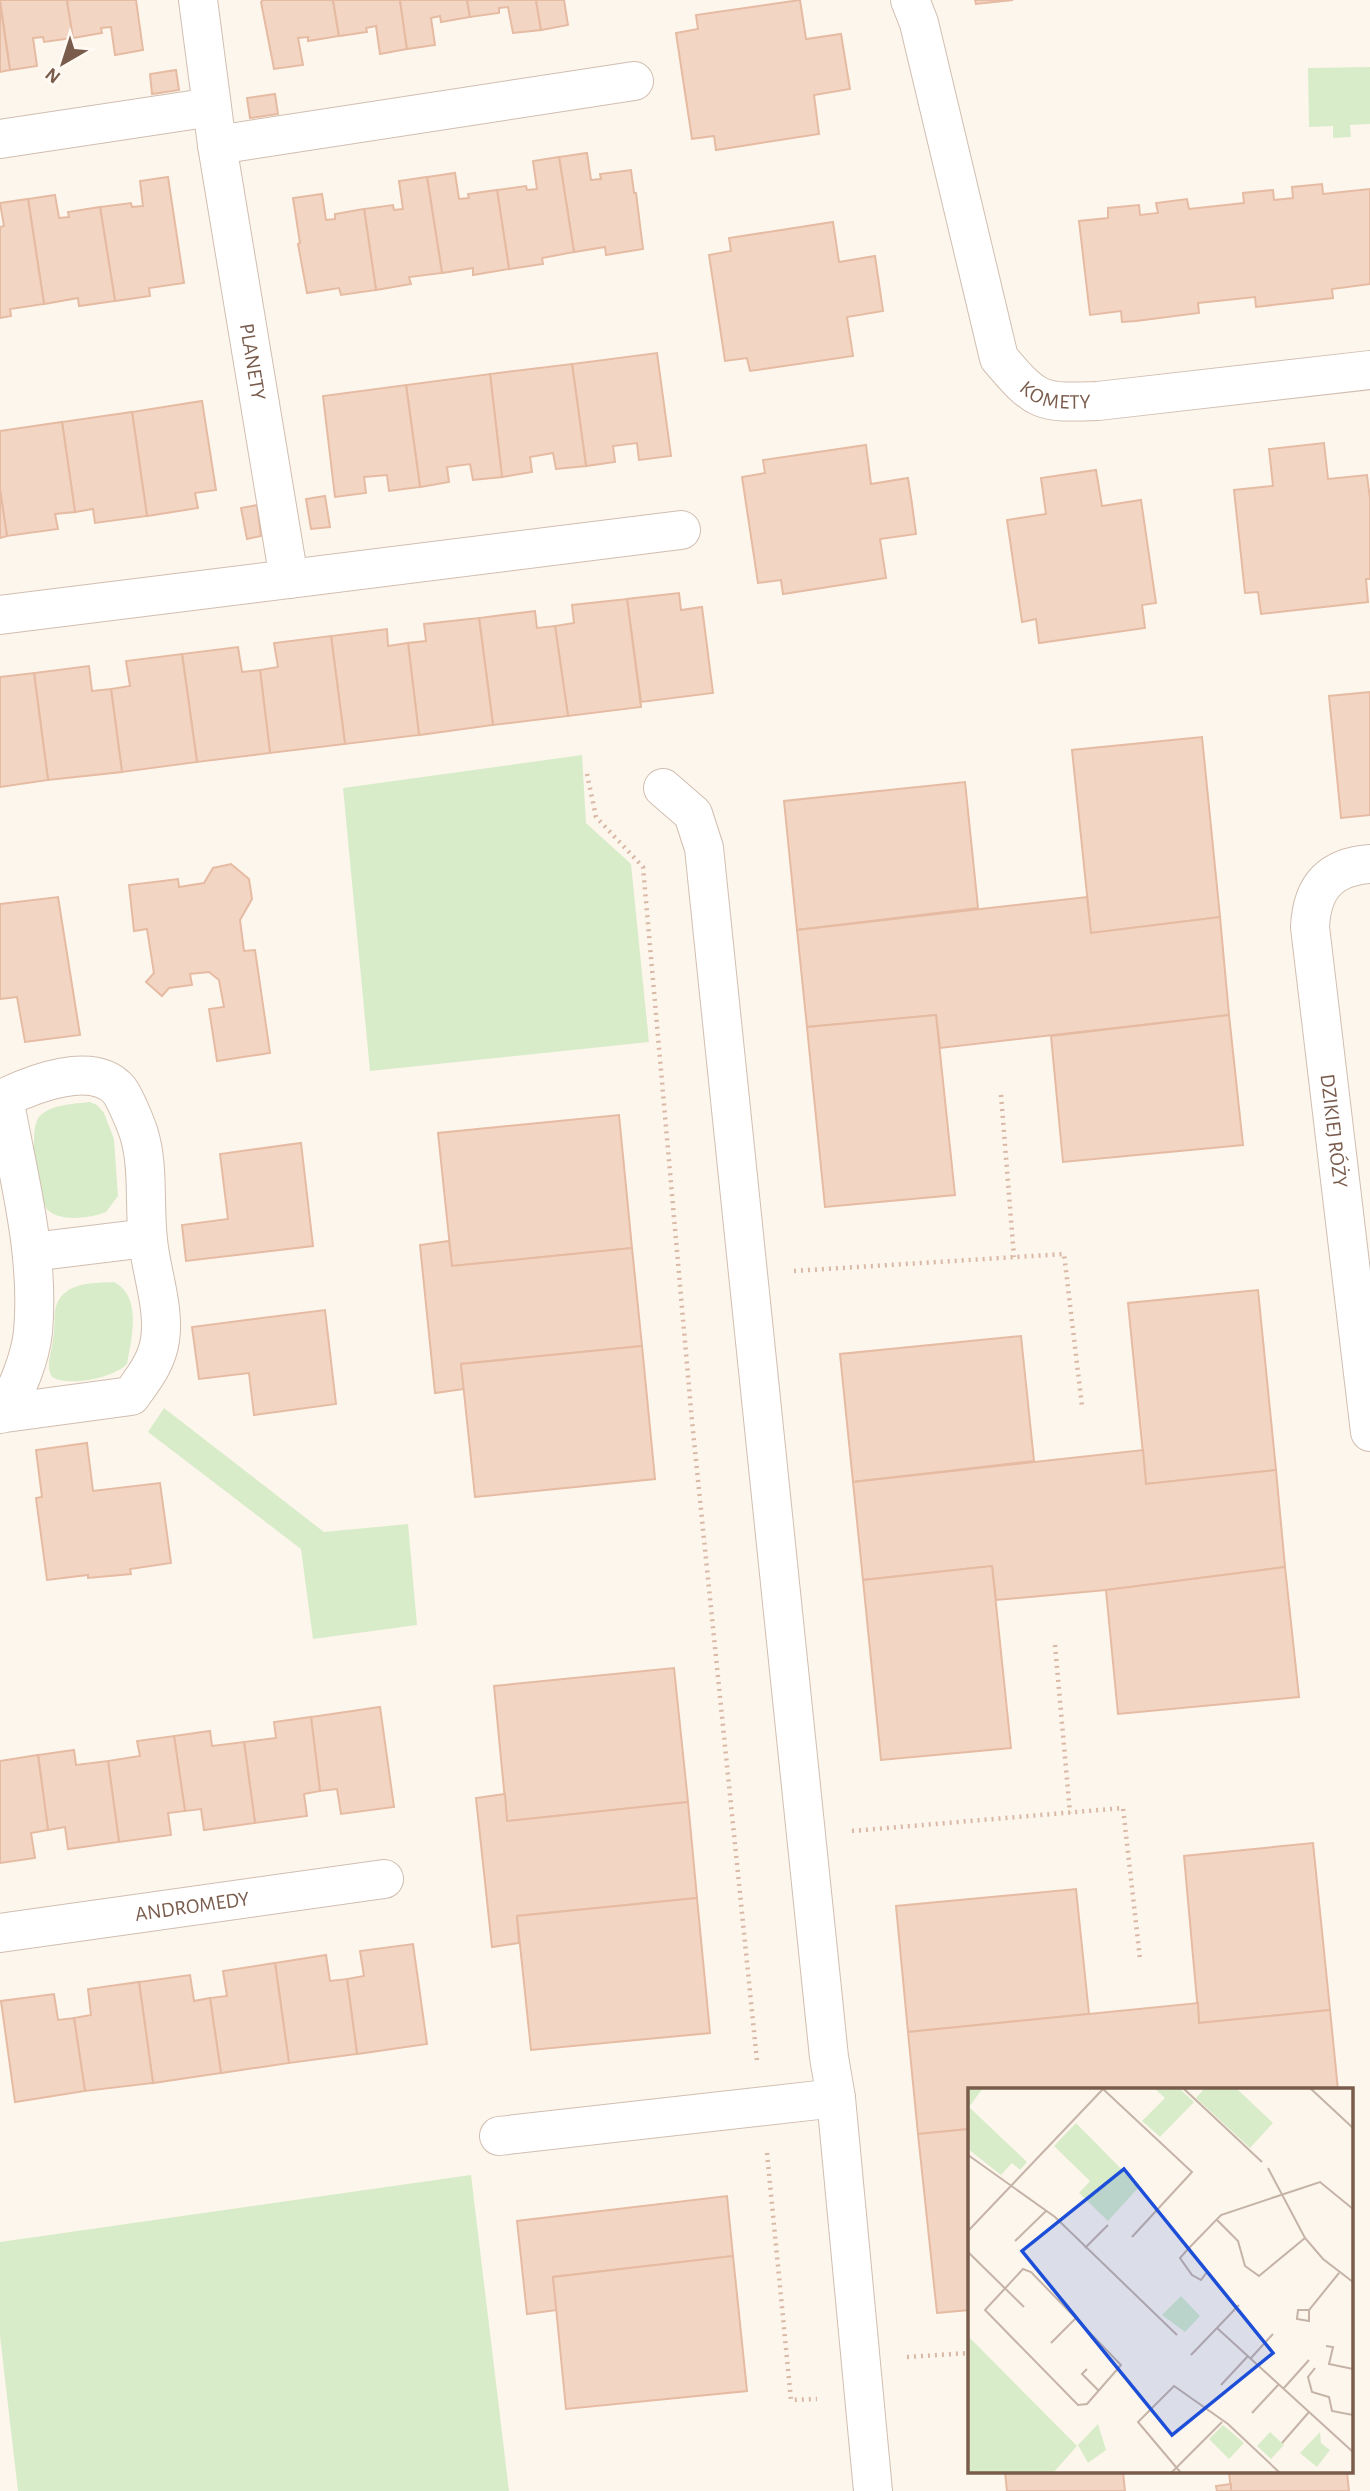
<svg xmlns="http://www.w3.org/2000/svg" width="1370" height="2491" font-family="'Alegreya Sans',sans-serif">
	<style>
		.green { fill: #d8ecc9 }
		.building { fill: #f3d5c3; stroke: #e6bba3; stroke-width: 2 }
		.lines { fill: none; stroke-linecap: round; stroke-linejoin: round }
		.minor-casing { stroke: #d1beb0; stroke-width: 40 }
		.path { stroke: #d9b8a5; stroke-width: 4.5; stroke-dasharray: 2 5; stroke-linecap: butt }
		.minor { stroke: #fff; stroke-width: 38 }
		.labels { text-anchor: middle; stroke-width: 5; stroke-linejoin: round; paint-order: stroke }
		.street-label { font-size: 21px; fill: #7a5c4d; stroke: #fffaf3 }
		.inset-road { fill: none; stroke: #c5b3a7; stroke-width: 2 }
		.view { fill: #1d4ed8; fill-opacity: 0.15; stroke: #1d4ed8; stroke-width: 3.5 }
		.inset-edge { fill: none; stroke: #7a5c4d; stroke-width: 3.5 }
	</style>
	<rect width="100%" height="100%" fill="#fdf6ec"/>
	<g class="green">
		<polygon points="1370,67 1370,124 1350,125 1351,137 1333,138 1333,126 1309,127 1308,68"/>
		<polygon points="582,755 586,823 631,864 649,1042 370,1071 343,788"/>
		<path d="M90,1102l7,3 7,8 10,26 4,57 -12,16c-15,6 -44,10 -57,-1 -12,-9 -21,-82 -10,-94 11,-13 35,-13 51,-15z"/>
		<path d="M114,1282c28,14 18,56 13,82 -13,14 -58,23 -75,13 -7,-13 0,-24 1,-38 2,-9 1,-19 2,-28 5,-29 36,-28 59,-29z"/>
		<polygon points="164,1408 324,1532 408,1524 417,1625 313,1639 301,1549 148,1432"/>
		<polygon points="471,2175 509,2491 18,2491 0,2336 0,2242"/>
	</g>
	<g class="building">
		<polygon points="0,0 67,0 73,38 44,42 43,37 33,38 37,66 10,70"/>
		<polygon points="67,0 136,0 143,50 115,55 111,27 101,28 102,33 73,38"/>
		<polygon points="263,0 333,0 339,36 308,41 308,37 298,38 303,65 274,69 261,2"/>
		<polygon points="333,0 400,0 407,49 380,54 376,26 366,28 367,32 339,36"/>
		<polygon points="400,0 467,0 470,17 441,22 440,16 431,18 435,45 407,49"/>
		<polygon points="467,0 536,0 541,30 513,33 508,7 499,8 499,13 470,17"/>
		<polygon points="536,0 564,0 568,25 541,30"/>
		<polygon points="800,0 806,39 841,34 850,89 814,95 819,134 716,150 714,136 692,139 676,33 698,29 696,15"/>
		<polygon points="975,0 1013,0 976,4"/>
		<polygon points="0,4 10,70 0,72"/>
		<polygon points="176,70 179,90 152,94 150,74"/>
		<polygon points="275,94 278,114 250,118 247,98"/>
		<polygon points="587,153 591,180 601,179 600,174 631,170 634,193 636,193 643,249 606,255 605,247 574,252 559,157"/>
		<polygon points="559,157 574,252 542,258 543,264 509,269 497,190 526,186 527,190 537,189 533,161"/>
		<polygon points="455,173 459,199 469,198 468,194 497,190 509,269 473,275 473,268 442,273 427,177"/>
		<polygon points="168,177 184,283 149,288 150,296 115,301 100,207 131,203 132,207 143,206 140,181"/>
		<polygon points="427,177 442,273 409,277 411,284 376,290 364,209 393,205 394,210 403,209 399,181"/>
		<polygon points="1322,184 1323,194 1370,189 1370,284 1332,289 1333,298 1256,307 1255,297 1198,303 1199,313 1136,321 1122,322 1121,311 1090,315 1079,221 1108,218 1108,208 1139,205 1140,215 1158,213 1156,203 1187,199 1189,209 1244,203 1243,193 1273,190 1274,200 1293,198 1292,187"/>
		<polygon points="322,194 326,220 335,219 335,214 364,209 376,290 341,295 339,288 307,293 298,244 300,243 293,198"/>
		<polygon points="55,195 59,218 69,217 68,212 100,207 115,301 79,306 78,298 44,304 28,199"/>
		<polygon points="28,199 44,304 10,309 11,316 0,318 0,227 4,226 0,203"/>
		<polygon points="833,222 839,262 875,256 883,311 847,317 853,356 750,371 747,358 725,361 709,255 731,251 729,238"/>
		<polygon points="657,353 671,456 639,460 637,443 613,446 615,462 586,466 572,364"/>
		<polygon points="572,364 586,466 556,469 553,453 530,457 532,472 502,477 490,374"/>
		<polygon points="490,374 502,477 473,480 470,464 447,467 449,482 420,487 406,385"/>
		<polygon points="406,385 420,487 389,491 387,475 364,477 366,493 335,497 323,396"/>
		<polygon points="202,401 216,490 195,493 198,508 147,516 132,412"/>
		<polygon points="132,412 147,516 95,523 93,509 75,512 62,422"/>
		<polygon points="62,422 75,512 55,514 58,529 7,536 0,490 0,431"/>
		<polygon points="1324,443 1328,479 1367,475 1370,499 1370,579 1366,579 1368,602 1261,614 1258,592 1245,593 1234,490 1273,486 1269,449"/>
		<polygon points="866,445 871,484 908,478 912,504 916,534 880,539 886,578 783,594 781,580 758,583 742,477 765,473 763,460"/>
		<polygon points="1096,470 1102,506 1141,500 1156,603 1142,605 1145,628 1039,643 1036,619 1022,622 1007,520 1046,514 1041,478"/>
		<polygon points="0,490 7,536 0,538"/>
		<polygon points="325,496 330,527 311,529 306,499"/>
		<polygon points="257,505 261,536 247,539 241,508"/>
		<polygon points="679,593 681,610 702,607 713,693 641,702 627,599"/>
		<polygon points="627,599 641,707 568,716 555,626 574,623 572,605"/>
		<polygon points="535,611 537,628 555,626 568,716 493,725 479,618"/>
		<polygon points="479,618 493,725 419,735 408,643 426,641 424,624"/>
		<polygon points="387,629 388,646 408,643 419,735 345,744 331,636"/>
		<polygon points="331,636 345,744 270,753 260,670 278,667 274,643"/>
		<polygon points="238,647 242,672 260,670 270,753 197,762 182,654"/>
		<polygon points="182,654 197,762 122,772 111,689 130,686 126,661"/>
		<polygon points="89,666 92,691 111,689 122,772 48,780 34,673"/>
		<polygon points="34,673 48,780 0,787 0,677"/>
		<polygon points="1370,692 1370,815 1341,818 1329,696"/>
		<polygon points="1202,737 1220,917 1091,933 1072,750"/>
		<polygon points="965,782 978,908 797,930 784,801"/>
		<polygon points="231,864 249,879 252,899 240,920 244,951 255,950 270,1053 217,1061 209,1009 224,1007 219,980 209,972 190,974 192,985 169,988 162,996 146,982 154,973 147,929 134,931 129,885 178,879 179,887 204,883 213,868"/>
		<polygon points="58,897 80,1035 25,1042 17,997 0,999 0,904"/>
		<polygon points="1087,897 1091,933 1220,917 1229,1015 940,1048 936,1015 807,1027 797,930"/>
		<polygon points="936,1015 955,1195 825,1207 807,1027"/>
		<polygon points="1229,1015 1243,1145 1063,1162 1051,1036"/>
		<polygon points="619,1115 632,1248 452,1266 438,1133"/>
		<polygon points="301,1143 313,1246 186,1261 182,1225 228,1219 220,1154"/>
		<polygon points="449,1241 452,1266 632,1248 642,1346 461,1364 464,1389 435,1393 420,1245"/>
		<polygon points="1258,1290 1276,1470 1146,1484 1128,1303"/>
		<polygon points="325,1310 336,1404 254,1415 249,1373 199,1379 192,1327"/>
		<polygon points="1021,1336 1034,1461 853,1482 840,1354"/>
		<polygon points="642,1346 655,1479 475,1497 461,1364"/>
		<polygon points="87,1443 93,1491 160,1483 171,1563 130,1569 131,1574 88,1578 88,1575 47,1580 36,1498 42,1497 36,1450"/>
		<polygon points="1143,1450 1146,1484 1276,1470 1285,1567 1106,1590 996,1600 992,1566 863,1580 853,1482"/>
		<polygon points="992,1566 1011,1748 881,1760 863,1580"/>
		<polygon points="1285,1567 1299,1697 1118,1714 1106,1590"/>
		<polygon points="674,1668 688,1802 507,1821 494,1686"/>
		<polygon points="380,1707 394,1807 341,1814 337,1789 320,1791 311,1717"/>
		<polygon points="311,1717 320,1791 304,1794 307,1816 255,1823 244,1742 276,1738 274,1722"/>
		<polygon points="210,1731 212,1746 244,1742 255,1823 204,1830 201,1809 185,1811 174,1736"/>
		<polygon points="174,1736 185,1811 168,1813 171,1835 119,1842 108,1761 140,1756 137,1741"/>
		<polygon points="74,1750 76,1765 108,1761 119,1842 68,1849 65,1827 48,1830 38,1755"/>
		<polygon points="38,1755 48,1830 31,1833 35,1858 0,1863 0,1761"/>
		<polygon points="505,1794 507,1821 688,1802 697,1898 517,1916 519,1943 492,1947 476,1798"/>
		<polygon points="1313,1843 1330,2010 1199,2023 1184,1856"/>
		<polygon points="1076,1889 1089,2014 908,2032 896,1906"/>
		<polygon points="697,1898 710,2033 531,2050 517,1916"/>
		<polygon points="413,1944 427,2044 357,2054 347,1979 364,1976 360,1951"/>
		<polygon points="326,1955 330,1981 347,1979 357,2054 289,2063 275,1963"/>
		<polygon points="275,1963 289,2063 221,2073 210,1998 227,1996 223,1971"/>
		<polygon points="190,1975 194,2001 210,1998 221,2073 153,2083 139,1982"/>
		<polygon points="139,1982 153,2083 85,2091 74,2018 91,2015 88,1989"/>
		<polygon points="54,1994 58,2020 74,2018 85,2091 15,2102 1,2001"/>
		<polygon points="1198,2003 1199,2023 1330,2010 1338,2090 969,2090 969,2129 918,2134 908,2032"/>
		<polygon points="969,2129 969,2310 937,2313 918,2134"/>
		<polygon points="727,2196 733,2256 553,2277 557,2310 527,2314 517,2221"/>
		<polygon points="733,2256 747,2391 566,2409 553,2277"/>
		<polygon points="1005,2472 1123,2472 1125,2491 1007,2491"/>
		<polygon points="1229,2472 1347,2472 1349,2491 1231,2491"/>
		<polygon points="1231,2484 1231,2491 1217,2491 1216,2486"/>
	</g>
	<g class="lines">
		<g class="minor-casing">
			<g id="minor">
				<path id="s1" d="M198,0l19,145 72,434"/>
				<path id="s2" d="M910,0l9,23 80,335c38,45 41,45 99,43l272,-31"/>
				<polyline points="0,139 212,107"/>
				<polyline points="217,145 634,81"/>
				<polyline points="0,615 681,530"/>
				<polyline points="663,788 693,814 704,848 829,2057 836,2098 873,2491"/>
				<path id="s3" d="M1370,864c-40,3 -58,23 -60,63l60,505"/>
				<polyline points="32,1252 147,1238"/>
				<path d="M0,1414l5,-1 126,-17c12,-17 26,-34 29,-56 5,-32 -9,-68 -12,-100 -4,-33 1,-74 -9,-106 -3,-10 -14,-36 -20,-44 -26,-30 -86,-6 -115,8 14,77 36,156 29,234 -3,28 -16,56 -28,81"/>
				<path id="s4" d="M0,1933l384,-54"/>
				<polyline points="499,2136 836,2098"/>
			</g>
		</g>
		<g class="path">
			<polyline points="587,774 596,817 643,867 692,1421 757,2061"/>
			<polyline points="1001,1095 1014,1257"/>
			<polyline points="794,1271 1064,1254 1082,1406"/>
			<polyline points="1055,1645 1070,1813"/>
			<polyline points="852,1831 1123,1808 1140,1959"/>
			<polyline points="767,2153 791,2400 817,2399"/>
			<polyline points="907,2357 969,2353"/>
		</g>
		<use href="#minor" class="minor"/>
	</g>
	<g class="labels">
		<g class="street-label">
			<text dy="7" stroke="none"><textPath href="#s1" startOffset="366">PLANETY</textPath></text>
			<text dy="7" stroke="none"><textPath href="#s2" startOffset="441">KOMETY</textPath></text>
			<text dy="7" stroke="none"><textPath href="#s3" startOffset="303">DZIKIEJ RÓŻY</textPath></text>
			<text dy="7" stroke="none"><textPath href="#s4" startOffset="194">ANDROMEDY</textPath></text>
		</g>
	</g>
	<g transform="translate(968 2088)">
		<rect width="385" height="385" fill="#fdf6ec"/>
		<path d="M0,0h15l-14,19 58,55 -7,8 -8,-7 -11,12 -33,-26zM186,0h25l15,14 -34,35 -18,-16 23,-23zM237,0h31l37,35 -23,25 -54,-50zM108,35l63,64 -31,34 -29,-28 11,-12 -36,-35zM213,208l19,20 -15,16 -23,-17zM0,248l109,110 -24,27h-85zM130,336l8,26 -18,13 -10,-18zM255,337l21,18 -15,16 -20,-20zM302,344l14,13 -13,14 -14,-13zM352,344l1,11 9,7 -13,17 -17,-14z" fill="#d8ecc9"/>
		<path class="inset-road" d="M215,0l79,74M342,0l43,40M135,1l89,83 -60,65M0,67l87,62 122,118M300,80l37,70 18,21 30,23M249,132l21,21 7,25 14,10 46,-38M0,143l136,-143M47,153l31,-30M117,160l23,-23M220,161l19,23 -6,8 -9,-5 -12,-17 8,-9 33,-34 99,-33 33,27M0,164l56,55M55,181l8,3 90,93 -34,39 -9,1 -93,-95zM341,222h-11l-1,9 12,2v-11l30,-37M249,240l136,124M83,255l24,-24M358,258l7,1 -4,17 24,5M223,267l48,-50M283,270l22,-24M347,280l-7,9 4,15 17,5 3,14 21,4M119,281l-5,5 17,17M253,297l27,-29M315,301l26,-29M284,325l27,-29M314,355l27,-31M203,385l51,-51M213,385l-43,-51 36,-36 54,38 52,49"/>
		<path class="view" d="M156,81l149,184 -101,82 -150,-184z"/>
		<rect width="385" height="385" class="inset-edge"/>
	</g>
	<g transform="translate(63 63) rotate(219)" stroke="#fffaf3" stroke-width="5" paint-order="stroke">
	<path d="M0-5L12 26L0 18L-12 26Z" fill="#7a5c4d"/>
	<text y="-10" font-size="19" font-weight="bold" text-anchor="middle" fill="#7a5c4d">N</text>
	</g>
</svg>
